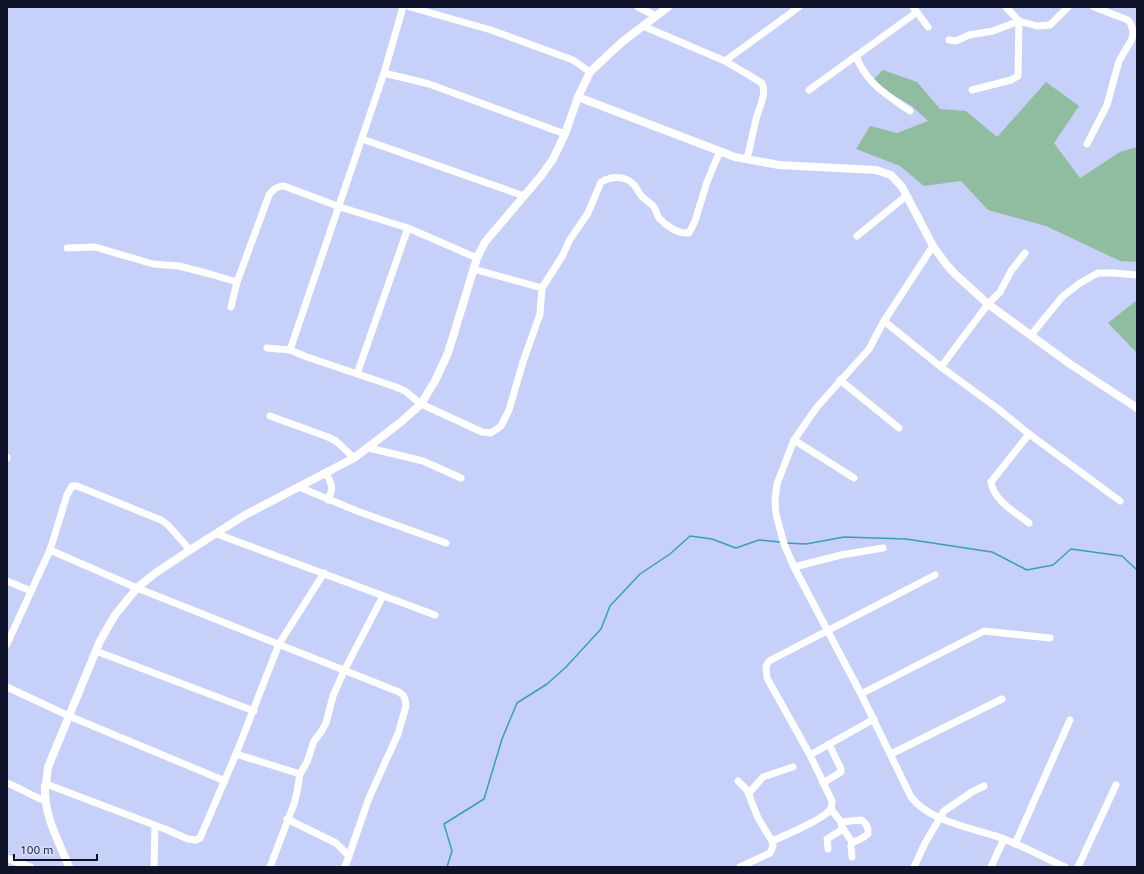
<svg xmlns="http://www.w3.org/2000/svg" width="1144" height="874" font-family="Ubuntu,sans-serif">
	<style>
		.green { fill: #90bd9f }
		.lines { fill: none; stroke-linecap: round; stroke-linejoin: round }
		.stream { stroke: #3a9fb6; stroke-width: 1.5 }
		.minor { stroke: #fff; stroke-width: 7 }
		.tertiary { stroke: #fff; stroke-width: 8 }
	</style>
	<rect width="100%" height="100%" fill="#c7d0f8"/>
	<g class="green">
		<polygon points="883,70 917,82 940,109 966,111 997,137 1046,82 1079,106 1054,143 1080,178 1120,152 1137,147 1137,262 1120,261 1046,226 988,210 961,181 924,186 900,166 856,149 870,126 897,133 928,121 912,106 871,82"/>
		<polygon points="1137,300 1137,353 1108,323"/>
	</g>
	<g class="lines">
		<g class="stream">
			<polyline points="786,543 806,544 844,537 906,539 992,552 1027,570 1053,565 1071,549 1122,556 1137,570"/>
			<polyline points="447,867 452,851 444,824 484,799 502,739 517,703 547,684 566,667 601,629 610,606 640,574 670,554 690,536 712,539 736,548 759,540 780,542"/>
		</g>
		<g class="minor">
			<polyline points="410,7 491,30 573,60 590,72"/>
			<polyline points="638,7 656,16"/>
			<polyline points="913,7 928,27"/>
			<path d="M643,26l82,35 37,22c5,11 -3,25 -6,36 -3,14 -6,27 -9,40"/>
			<polyline points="949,40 956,41 969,35 993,31 1019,21 1037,26 1050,25 1068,7"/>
			<path d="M856,56c10,27 31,39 54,55"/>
			<polyline points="725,61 799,7"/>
			<polyline points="384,73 429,84 565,134"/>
			<polyline points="809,90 917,12"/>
			<polyline points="972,90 1011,80 1018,76 1019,21 1006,7"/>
			<polyline points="362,139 524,196"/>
			<polyline points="1087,144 1107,105 1119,61 1132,39 1133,31 1131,24 1128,20 1094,7"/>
			<polyline points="857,236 906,196"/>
			<path d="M933,246l-49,75 -15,28 -52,58 -23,33 -17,44 -2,16 1,14 8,30 10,23 67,127 50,103c20,26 64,31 93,42 21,8 41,19 61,28"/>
			<polyline points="67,248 95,247 153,264 179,266 210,274 237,282"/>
			<polyline points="473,269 542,288"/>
			<path d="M231,307l6,-25 32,-87c4,-6 8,-9 15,-9l56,21 68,21"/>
			<polyline points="884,321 941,367 997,408 1029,434 1120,501"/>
			<polyline points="1031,335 1062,297 1080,283 1098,273 1114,273 1137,275"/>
			<path d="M267,348l23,2 17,7 89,30 9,4 16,13 61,28 9,1 10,-7 8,-16 14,-48 17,-48 2,-26 21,-33 6,-14 19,-28 13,-31c11,-6 25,-7 34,4 2,2 3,6 5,8 3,5 10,8 14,13 3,3 2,8 5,11 7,8 19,16 30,15l6,-12 12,-39 13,-31"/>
			<polyline points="290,350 384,73 403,7"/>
			<polyline points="941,367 988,304 1000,292 1011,271 1025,253"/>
			<polyline points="357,374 408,228 477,258"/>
			<polyline points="840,380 899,428"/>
			<polyline points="270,416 328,437 336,441 354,458"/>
			<path d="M1029,434l-38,48c3,19 24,30 38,41"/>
			<polyline points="794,440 854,478"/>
			<polyline points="369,448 423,461 461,478"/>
			<polyline points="7,458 7,457"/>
			<path d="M326,473c6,12 8,14 2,27"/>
			<polyline points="299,487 357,511 446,543"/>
			<polyline points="217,534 435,615"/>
			<polyline points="50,550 137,588 399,692 403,695 405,699 406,706 398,734 369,798 345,867"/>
			<polyline points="794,567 841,555 883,548"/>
			<polyline points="7,581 31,591"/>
			<polyline points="7,644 50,550 67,495 72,486 77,486 161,520 168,525 190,550"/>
			<polyline points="96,651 254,711"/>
			<polyline points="7,687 69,716 225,781"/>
			<polyline points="861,694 984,631 1050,638"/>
			<polyline points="236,754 300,774"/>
			<polyline points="891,754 1002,699"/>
			<polyline points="810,755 874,719"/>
			<polyline points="738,781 747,790 758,818 772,841 773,846 770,853 740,867"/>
			<path d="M7,783c13,5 25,13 38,18"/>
			<polyline points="823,783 841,772 841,769 829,744"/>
			<polyline points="46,784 165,829 188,839 196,840 200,838 236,754 279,644 324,573"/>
			<polyline points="749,793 763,777 793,767"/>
			<polyline points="831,809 841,822 842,827 852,842 851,846 852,857"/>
			<polyline points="287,819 336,843 349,856"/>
			<path d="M841,822l20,-2c5,2 8,9 7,14 -5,4 -10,7 -16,8"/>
			<path d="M772,841c14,-6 50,-21 58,-31 2,-3 2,-6 2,-9l-22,-46 -43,-77 -1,-12 3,-5 166,-86"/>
			<polyline points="1015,844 1070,720"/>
			<polyline points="828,849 827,839 843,829"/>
			<polyline points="7,858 13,861 31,867"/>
			<polyline points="154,867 155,826"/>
			<polyline points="270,867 294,804 297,792 300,774 307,762 314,741 321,732 326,723 333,696 344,671 383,596"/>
			<polyline points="914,867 925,843 944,811 972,792 984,786"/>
			<polyline points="991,867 1004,839"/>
			<polyline points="1078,867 1116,785"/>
		</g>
		<g class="tertiary">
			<polyline points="578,97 735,157 779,165 876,170 891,175 902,187 933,246 946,264 955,274 988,304 1070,364 1137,408"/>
			<path d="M69,867c-11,-28 -25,-50 -24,-81l1,-2 2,-17 52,-126 15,-26 22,-27 17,-14 36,-24 55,-35 109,-57 47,-36 20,-18 14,-23 13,-28 29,-95 8,-16 56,-66 12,-17 12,-25 13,-37 12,-25 32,-30 46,-35"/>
		</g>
	</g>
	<rect width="1144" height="874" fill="none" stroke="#0f132a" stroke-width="16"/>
	<path d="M14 854v6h83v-6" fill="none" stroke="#0f132a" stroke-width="2"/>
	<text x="20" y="854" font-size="12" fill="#0f132a" stroke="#d8def9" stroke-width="3" paint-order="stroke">100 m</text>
</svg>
